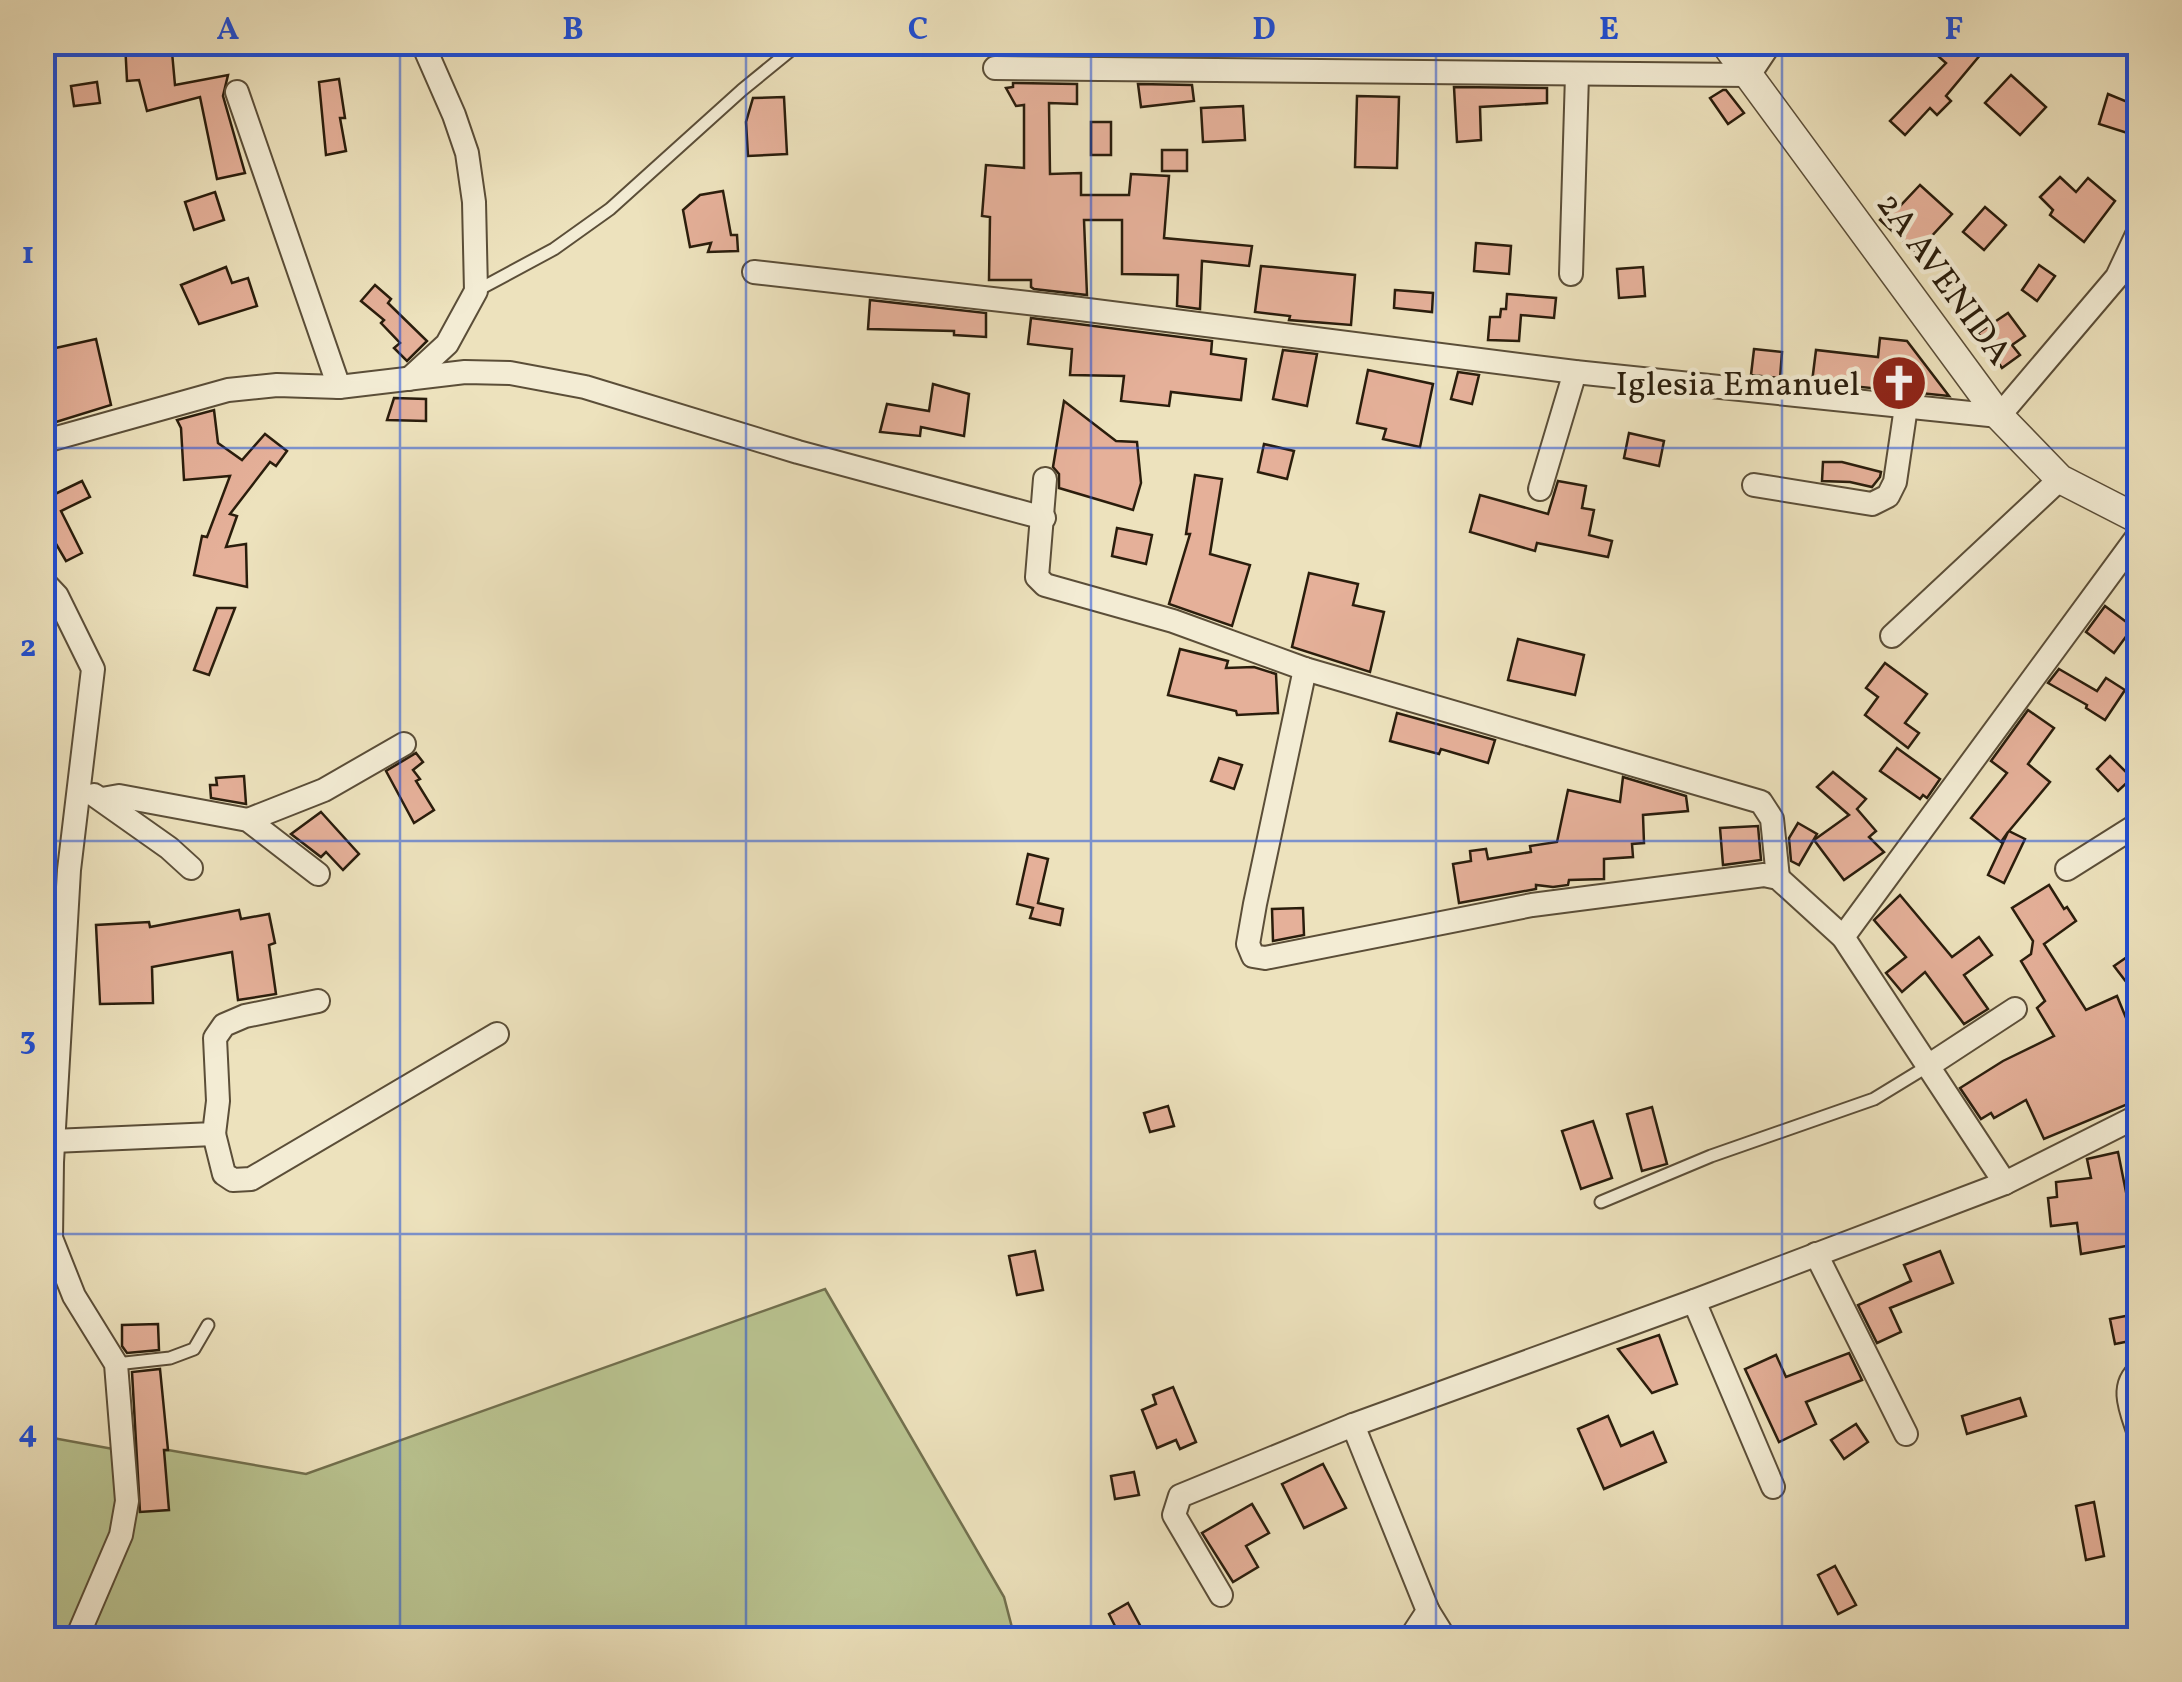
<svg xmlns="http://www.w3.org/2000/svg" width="2182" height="1682" font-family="Vollkorn,serif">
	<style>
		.green { fill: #b9c390; stroke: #72704e; stroke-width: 2.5 }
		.building { fill: #e5b099; stroke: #2a1d0c; stroke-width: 2.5 }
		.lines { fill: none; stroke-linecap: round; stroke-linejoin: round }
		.service-casing { stroke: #5b4e38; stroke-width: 15 }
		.minor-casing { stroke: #5b4e38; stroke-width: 26 }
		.tertiary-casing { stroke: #5b4e38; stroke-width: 31 }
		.service { stroke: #f3ecd4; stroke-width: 11 }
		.minor { stroke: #f3ecd4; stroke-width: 22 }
		.tertiary { stroke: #f3ecd4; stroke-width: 28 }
		.grid { fill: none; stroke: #1d4ed8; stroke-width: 2.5; stroke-opacity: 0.55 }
		.labels { text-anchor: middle; stroke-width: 9; stroke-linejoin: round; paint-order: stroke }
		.street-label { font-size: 35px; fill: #2a1d0c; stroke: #f3ecd4 }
		.poi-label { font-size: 35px; fill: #2a1d0c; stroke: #f3ecd4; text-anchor: end }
		.neatline { fill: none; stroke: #1d4ed8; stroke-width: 4 }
		.grid-label { font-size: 32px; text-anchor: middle; font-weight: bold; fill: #1d4ed8 }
	</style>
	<rect width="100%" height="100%" fill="#ede2bd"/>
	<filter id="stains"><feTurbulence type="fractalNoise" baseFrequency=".002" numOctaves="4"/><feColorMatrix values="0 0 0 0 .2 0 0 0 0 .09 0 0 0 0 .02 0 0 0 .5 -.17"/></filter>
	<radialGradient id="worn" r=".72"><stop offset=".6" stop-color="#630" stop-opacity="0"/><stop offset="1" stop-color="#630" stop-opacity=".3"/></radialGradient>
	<polygon class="green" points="825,1289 1004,1597 1015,1639 43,1639 42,1436 135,1453 168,1450 306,1474"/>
	<g class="building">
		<polygon points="125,42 141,42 142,55 172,52 175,85 228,75 223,96 245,173 217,179 200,97 147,111 139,80 127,81"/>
		<polygon points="1922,42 1991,42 1946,96 1951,101 1937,115 1930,108 1905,135 1890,121 1946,63"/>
		<polygon points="2011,75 2046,107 2020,135 1985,103"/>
		<polygon points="339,79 345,118 340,118 346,151 326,155 319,82"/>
		<polygon points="97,82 100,103 74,106 71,86"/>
		<polygon points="1013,83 1077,84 1077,104 1049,103 1050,174 1081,173 1081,195 1129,195 1131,174 1169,176 1164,238 1252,246 1249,266 1202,261 1200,309 1177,306 1178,275 1122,274 1122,220 1084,220 1087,295 1034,289 1031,287 1031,280 989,280 990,217 982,216 986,165 1024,168 1024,105 1016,106 1006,88 1013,87"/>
		<polygon points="1138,84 1192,85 1194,101 1141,107"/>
		<polygon points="1454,87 1547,88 1547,103 1480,107 1481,140 1457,142"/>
		<polygon points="1723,90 1726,90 1744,113 1728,124 1710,98"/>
		<polygon points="2108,94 2140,107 2140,137 2099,124"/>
		<polygon points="1357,96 1399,97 1397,168 1355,167"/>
		<polygon points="784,97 787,154 748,156 746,122 753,98"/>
		<polygon points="1243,106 1245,140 1203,142 1201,108"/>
		<rect x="1091" y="122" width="20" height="33"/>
		<rect x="1162" y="150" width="25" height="21"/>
		<polygon points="2060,177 2076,192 2088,178 2115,201 2084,242 2050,215 2053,210 2040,197"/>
		<polygon points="1920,185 1952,214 1916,253 1880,220 1896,203 1900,206"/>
		<polygon points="723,191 731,235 737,235 738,251 708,252 711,243 690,247 683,210 700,195"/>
		<polygon points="215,192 224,220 194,230 185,202"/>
		<polygon points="1985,207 2006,225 1984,250 1963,232"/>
		<polygon points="1476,243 1511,246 1509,274 1474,271"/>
		<polygon points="2039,265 2055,276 2037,301 2022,290"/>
		<polygon points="1261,266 1355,275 1351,325 1289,320 1290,316 1255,312"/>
		<polygon points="226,267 232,283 248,278 257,306 199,324 181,285"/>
		<polygon points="1643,267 1645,296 1619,298 1617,269"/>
		<polygon points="375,285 391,299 388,303 427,341 407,361 394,348 400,343 381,323 384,320 361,301"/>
		<polygon points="1395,290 1433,293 1432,312 1394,308"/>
		<polygon points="1507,294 1556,298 1554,318 1521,315 1519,341 1488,340 1490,317 1500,317 1501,309 1506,309"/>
		<polygon points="870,300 986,313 986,337 954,335 954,331 868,329"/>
		<polygon points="2008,313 2025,336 2012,345 2020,355 2002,368 1978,333"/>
		<polygon points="1031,318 1212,341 1211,354 1246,359 1241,400 1171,392 1169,406 1121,401 1124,376 1070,375 1072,349 1028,344"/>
		<polygon points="1880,338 1907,341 1949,396 1812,382 1816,350 1878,357"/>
		<polygon points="96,339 111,405 56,422 42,398 42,351"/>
		<polygon points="1754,349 1782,352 1780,378 1751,375"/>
		<polygon points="1283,350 1317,354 1307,406 1273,399"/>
		<polygon points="1368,370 1433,384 1420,447 1383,439 1386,429 1357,423"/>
		<polygon points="1458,372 1479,375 1472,404 1451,399"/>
		<polygon points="933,384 969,394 964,436 921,427 920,436 880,432 887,404 929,411"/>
		<polygon points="394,398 426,399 426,421 387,420"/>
		<polygon points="1064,401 1116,441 1137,442 1141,483 1133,510 1059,488 1059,474 1053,467"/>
		<polygon points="214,410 218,443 242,460 265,434 287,451 276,466 270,462 230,514 237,516 226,547 246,544 247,587 194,575 202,536 207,537 230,476 184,480 181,428 177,420"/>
		<polygon points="1629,433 1664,441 1659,466 1624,458"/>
		<polygon points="1264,444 1294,451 1287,479 1258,472"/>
		<polygon points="1823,462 1842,462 1881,472 1880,477 1872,487 1850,482 1822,481"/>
		<polygon points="42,473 53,495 82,481 90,497 61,511 82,553 66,561 42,520"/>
		<polygon points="1195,475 1222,479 1210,554 1250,565 1232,626 1169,604 1190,534 1186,534"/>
		<polygon points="1558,481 1586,486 1582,508 1594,510 1589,535 1612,541 1608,557 1537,543 1535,551 1470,532 1480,495 1548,514"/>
		<polygon points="1117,528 1152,535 1146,564 1112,556"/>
		<polygon points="1309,573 1358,584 1353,605 1384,612 1370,672 1292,647"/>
		<polygon points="2105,606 2133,627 2114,653 2086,632"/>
		<polygon points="217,608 235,608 209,675 194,670"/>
		<polygon points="1518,639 1584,655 1575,695 1508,680"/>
		<polygon points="1180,649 1228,661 1226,668 1254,667 1276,674 1278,713 1237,715 1236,711 1168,695"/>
		<polygon points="1885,663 1927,694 1905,723 1919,733 1908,748 1865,715 1878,697 1866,688"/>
		<polygon points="2059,669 2097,691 2106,678 2125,690 2105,720 2086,708 2087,705 2048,683"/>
		<polygon points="2028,710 2054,728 2028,764 2050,782 2009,831 2025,839 2004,883 1988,875 2008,832 2001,842 1971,818 2007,773 1991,761"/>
		<polygon points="1397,713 1495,740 1488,763 1441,749 1439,754 1390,741"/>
		<polygon points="1897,748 1940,779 1927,798 1923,795 1920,799 1880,771"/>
		<polygon points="416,753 423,762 413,770 420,779 416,781 434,810 414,823 386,771"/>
		<polygon points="2110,756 2132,778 2118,791 2097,769"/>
		<polygon points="1219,758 1242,765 1234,789 1211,781"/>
		<polygon points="1833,772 1866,799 1857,809 1876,831 1869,837 1884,852 1844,880 1814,840 1849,815 1817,787"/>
		<polygon points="244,776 246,804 211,798 210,785 217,785 216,778"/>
		<polygon points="1623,777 1686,796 1688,811 1643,815 1644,843 1632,844 1633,857 1604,859 1604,879 1569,880 1568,885 1553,887 1536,885 1536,889 1459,903 1453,864 1471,861 1470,851 1486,849 1488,859 1531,852 1530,846 1557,842 1568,790 1620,802"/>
		<polygon points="321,812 359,854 343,870 326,852 321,857 291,834"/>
		<polygon points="1798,823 1817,834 1799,865 1791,861 1789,838"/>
		<polygon points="1758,826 1761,860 1723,865 1720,828"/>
		<polygon points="1028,854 1048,859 1038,903 1063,909 1060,925 1030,918 1033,908 1017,904"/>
		<polygon points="2049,885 2064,909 2067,907 2076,921 2044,944 2086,1010 2117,996 2140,1052 2140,1099 2044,1139 2026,1100 1994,1118 1991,1113 1981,1119 1960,1088 2003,1061 2054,1036 2037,1008 2045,1001 2021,961 2031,954 2033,941 2012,908"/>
		<polygon points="1900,895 1952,957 1979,937 1992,955 1964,975 1988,1009 1964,1024 1925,972 1902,992 1886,973 1906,957 1874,920"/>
		<polygon points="1303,908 1304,935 1273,941 1272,909"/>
		<polygon points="239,910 241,919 269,914 275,943 269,945 276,994 238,1000 232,952 152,967 153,1003 100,1004 96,925 149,922 150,927"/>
		<polygon points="2140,948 2140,1000 2114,966"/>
		<polygon points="1168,1106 1174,1126 1150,1132 1144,1113"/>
		<polygon points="1652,1107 1667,1164 1642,1171 1627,1114"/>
		<polygon points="1593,1121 1612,1178 1581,1189 1562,1131"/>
		<polygon points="2118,1152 2127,1197 2131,1197 2132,1203 2140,1202 2140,1233 2130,1235 2132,1245 2081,1254 2077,1223 2051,1226 2048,1198 2057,1197 2056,1182 2091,1178 2087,1159"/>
		<polygon points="1035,1251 1043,1290 1017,1295 1009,1256"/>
		<polygon points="1940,1251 1953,1283 1890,1308 1901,1332 1877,1343 1858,1305 1911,1281 1904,1265"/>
		<polygon points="2136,1314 2140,1339 2115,1344 2110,1319"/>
		<polygon points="158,1324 159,1350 127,1353 122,1346 122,1325"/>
		<polygon points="1659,1335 1677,1384 1652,1393 1618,1349"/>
		<polygon points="1849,1353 1862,1380 1806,1402 1816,1424 1779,1442 1745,1369 1776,1355 1786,1377"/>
		<polygon points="160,1369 168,1450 164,1450 169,1510 140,1512 132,1372"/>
		<polygon points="1173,1387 1196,1442 1180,1449 1176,1440 1157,1448 1142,1410 1156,1404 1153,1395"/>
		<polygon points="2020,1398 2026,1416 1967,1434 1962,1416"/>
		<polygon points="1608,1416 1621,1446 1653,1432 1666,1462 1604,1489 1578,1429"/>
		<polygon points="1856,1424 1868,1442 1844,1459 1831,1440"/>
		<polygon points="1323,1464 1346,1508 1304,1528 1282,1484"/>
		<polygon points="1134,1472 1139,1495 1115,1499 1111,1476"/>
		<polygon points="2094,1502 2104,1556 2086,1560 2076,1506"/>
		<polygon points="1252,1504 1269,1533 1246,1546 1258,1567 1233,1582 1202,1533"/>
		<polygon points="1835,1566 1856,1605 1838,1614 1818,1575"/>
		<polygon points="1128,1603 1148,1640 1122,1640 1109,1614"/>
	</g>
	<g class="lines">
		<g class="service-casing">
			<g id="service">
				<polyline points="476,291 554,249 610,209 742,90 791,50"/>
				<polyline points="1601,1202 1711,1156 1874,1099 1928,1066"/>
				<polyline points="116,1364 170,1358 194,1349 208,1325"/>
			</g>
		</g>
		<g class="minor-casing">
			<g id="minor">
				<polyline points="995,68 1749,75 1771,42"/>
				<polyline points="237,92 339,387"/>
				<polyline points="754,272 1072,308 1575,372 1999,416 2117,277 2140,228"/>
				<polyline points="1571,274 1577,75"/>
				<polyline points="409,379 447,344 476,291 474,202 467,153 454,115 422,42"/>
				<polyline points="42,442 228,390 277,385 339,387 465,372 510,373 585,387 798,452 1044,518"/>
				<polyline points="1045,479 1037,577 1045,585 1173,621 1305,669 1761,802 1772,819 1778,878"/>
				<polyline points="1754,485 1872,504 1888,496 1895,482 1906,407"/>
				<polyline points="1540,489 1575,372"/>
				<polyline points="42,580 57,596 93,669 69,870 52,1162 51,1238 74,1296 116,1364 127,1501 121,1535 76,1640"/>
				<polyline points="1892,636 2060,479"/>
				<polyline points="1305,669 1255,904 1248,944 1253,956 1265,958 1532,905 1764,875 1778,878 1843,937 2005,1183"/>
				<polyline points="94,795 169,848 191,868"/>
				<polyline points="102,799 119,796 248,820 318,874"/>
				<polyline points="248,820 324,790 404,744"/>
				<polyline points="2067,869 2140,823"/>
				<polyline points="1843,937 2140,533"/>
				<polyline points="1928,1066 2015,1009"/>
				<polyline points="214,1134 224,1174 233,1180 251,1179 497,1034"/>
				<polyline points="53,1141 214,1134 218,1101 215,1038 224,1025 245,1016 318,1001"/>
				<polyline points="1816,1254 1906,1434"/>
				<polyline points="1694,1301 1773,1487"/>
				<path d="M2140,1370c-22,17 -7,44 0,67"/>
				<polyline points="1353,1425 1428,1611 1409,1640"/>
				<polyline points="1221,1595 1174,1515 1180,1496 1353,1425 1694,1301 2005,1183 2140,1115"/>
				<polyline points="1428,1611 1446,1640"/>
			</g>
		</g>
		<g class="tertiary-casing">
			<polyline id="tertiary" points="1724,42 1999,416 2060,479 2140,520"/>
		</g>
		<use href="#service" class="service"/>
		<use href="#minor" class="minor"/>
		<use href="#tertiary" class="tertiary"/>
	</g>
	<path class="grid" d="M400,42v1598M746,42v1598M1091,42v1598M1436,42v1598M1782,42v1598M42,448h2098M42,841h2098M42,1234h2098"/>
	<defs>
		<g id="church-disc" transform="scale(2.875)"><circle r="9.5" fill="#8f2418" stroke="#f3ecd4"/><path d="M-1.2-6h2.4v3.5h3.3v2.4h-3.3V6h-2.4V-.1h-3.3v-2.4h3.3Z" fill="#fff"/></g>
	</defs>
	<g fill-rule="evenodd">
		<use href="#church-disc" x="1899" y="383"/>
	</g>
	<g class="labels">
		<g class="street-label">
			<text transform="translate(1945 278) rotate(54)" y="12">2A AVENIDA</text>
		</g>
		<g class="poi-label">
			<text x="1860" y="395">Iglesia Emanuel</text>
		</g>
	</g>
	<rect width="2182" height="1682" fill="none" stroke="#ede2bd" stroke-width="110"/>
	<rect x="55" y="55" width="2072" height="1572" class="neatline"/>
	<g class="grid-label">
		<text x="228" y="39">A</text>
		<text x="573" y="39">B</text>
		<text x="918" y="39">C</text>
		<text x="1264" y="39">D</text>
		<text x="1609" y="39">E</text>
		<text x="1954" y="39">F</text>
		<text x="28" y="263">1</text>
		<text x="28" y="656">2</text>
		<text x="28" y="1049">3</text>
		<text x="28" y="1442">4</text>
	</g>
	<rect width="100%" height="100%" filter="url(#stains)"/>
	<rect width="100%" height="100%" fill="url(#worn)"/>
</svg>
